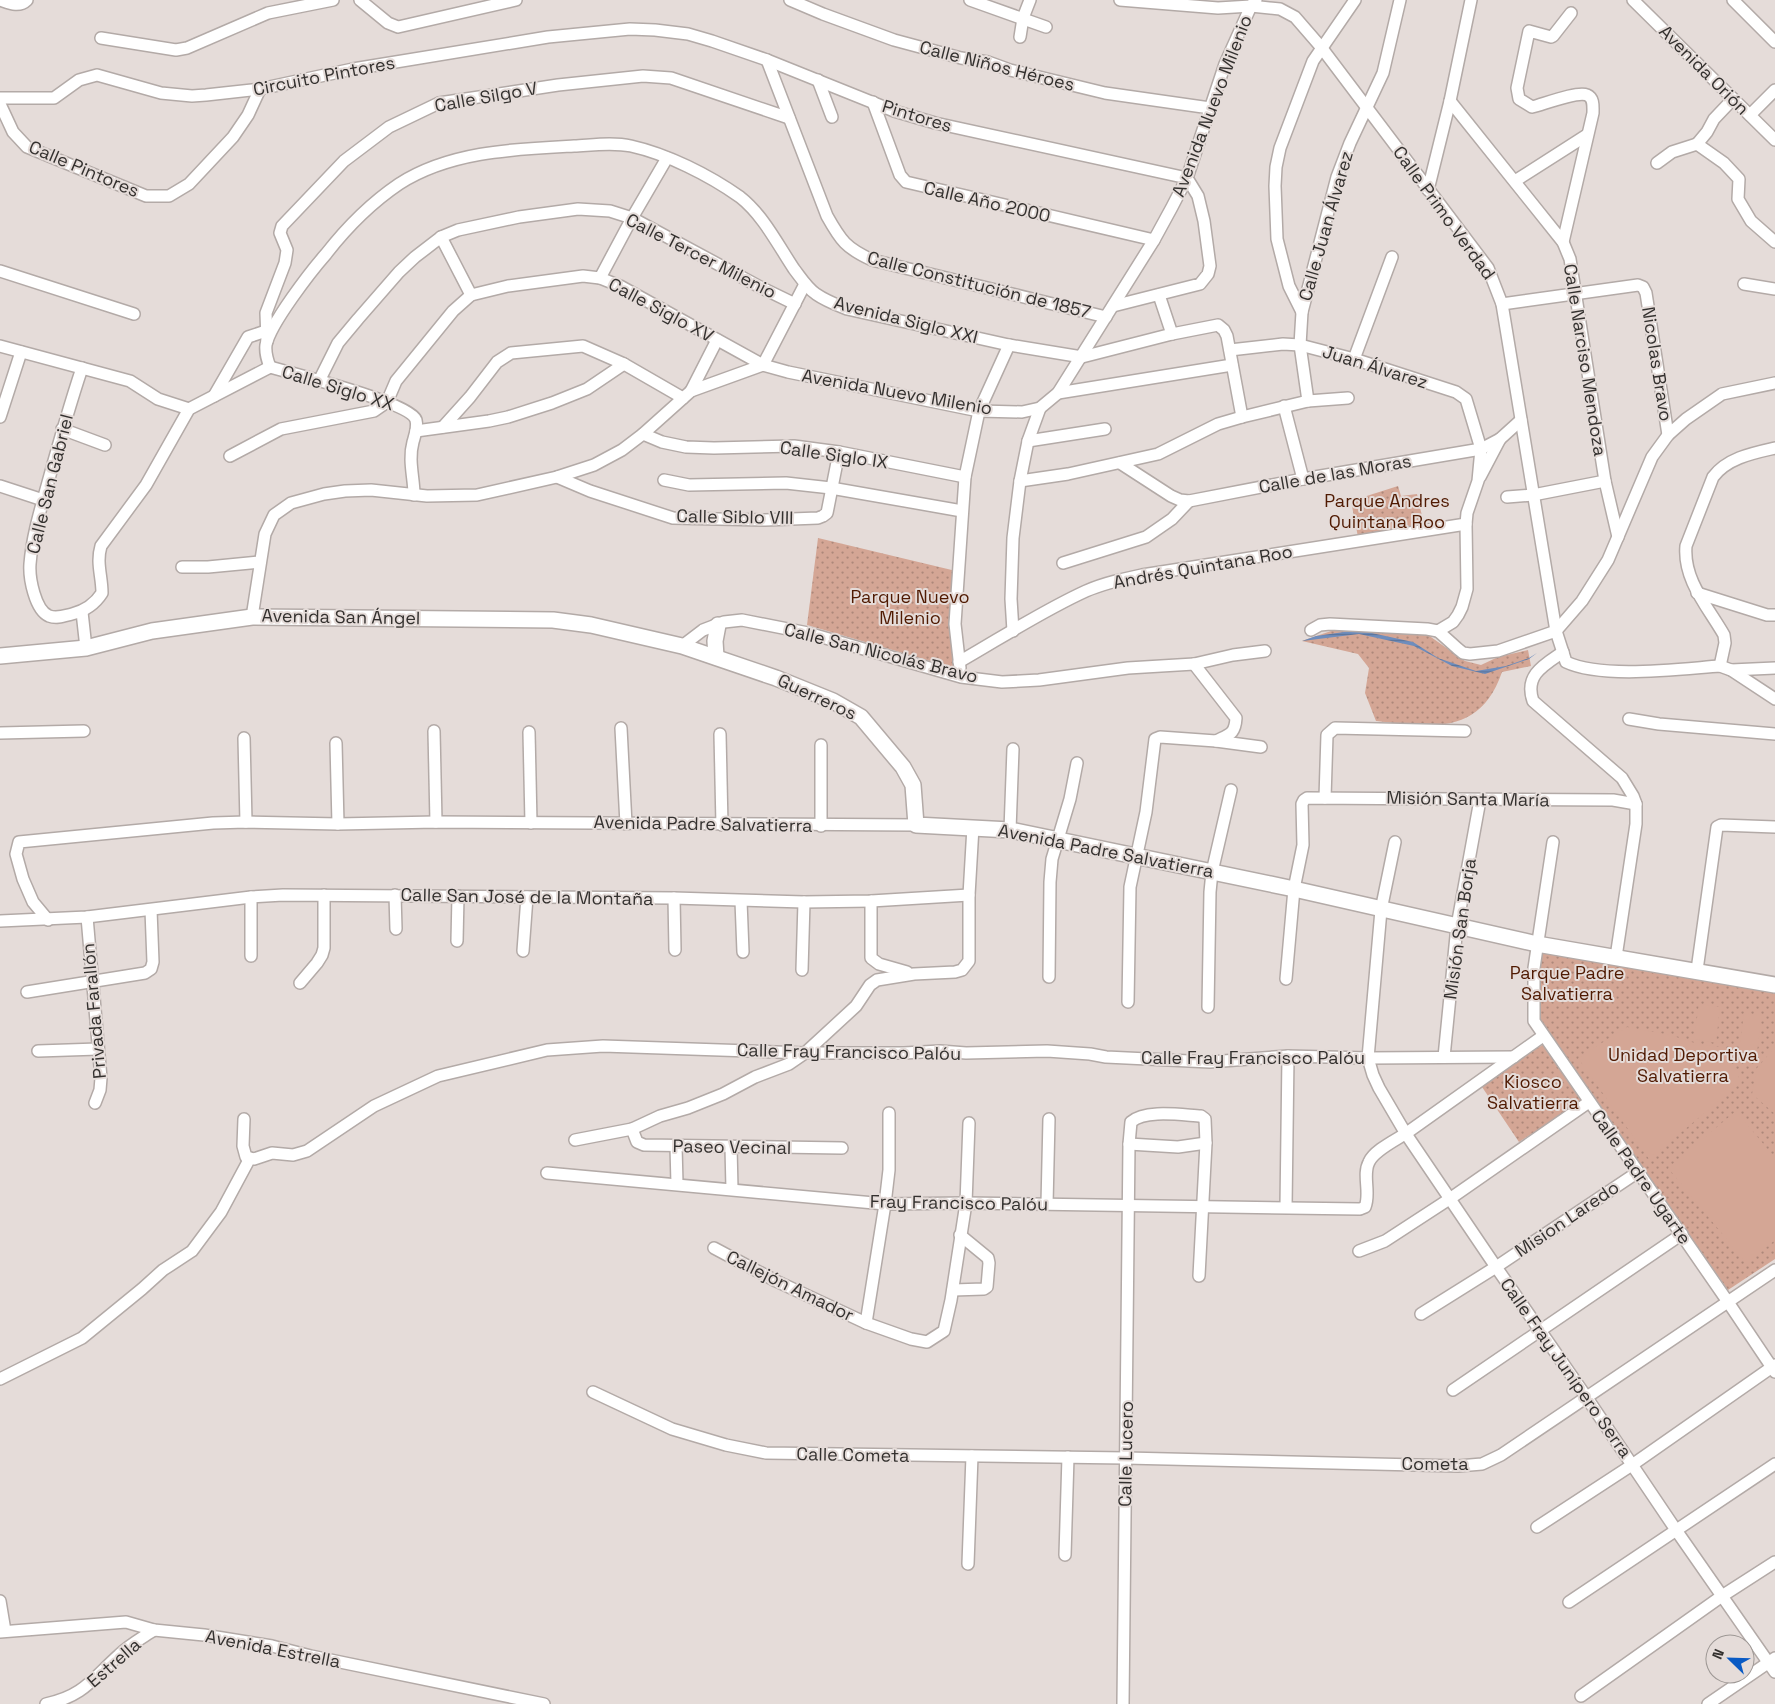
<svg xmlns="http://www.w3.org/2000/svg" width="1775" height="1704" font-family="'Space Grotesk',sans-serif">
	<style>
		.grass { fill: url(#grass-dots) }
		.garden { fill: #d4a695 }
		.water { fill: url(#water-rules) }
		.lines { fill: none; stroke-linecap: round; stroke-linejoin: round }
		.minor-casing { stroke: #b3aaa7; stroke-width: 14 }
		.major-casing { stroke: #b3aaa7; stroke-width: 18 }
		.minor { stroke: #fff; stroke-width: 11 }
		.major { stroke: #fff; stroke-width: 15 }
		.labels { text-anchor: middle; stroke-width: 4; stroke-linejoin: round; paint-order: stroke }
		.street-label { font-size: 18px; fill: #34312f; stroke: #e5dcd9 }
		.park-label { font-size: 18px; fill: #501a02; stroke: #e5dcd9 }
	</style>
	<defs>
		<pattern id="grass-dots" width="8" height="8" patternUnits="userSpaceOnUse" patternTransform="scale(1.25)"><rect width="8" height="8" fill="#d4a695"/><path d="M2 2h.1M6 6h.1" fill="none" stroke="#ad887a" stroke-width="1.8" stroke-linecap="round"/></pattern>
		<pattern id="water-rules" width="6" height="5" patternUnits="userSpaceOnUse" patternTransform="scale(1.25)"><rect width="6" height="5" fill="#6e8dbd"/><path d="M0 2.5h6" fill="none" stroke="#5b749a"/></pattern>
	</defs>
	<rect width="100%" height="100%" fill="#e5dcd9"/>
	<g class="grass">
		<polygon points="1398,486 1401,496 1417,494 1424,525 1358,537 1351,501"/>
		<polygon points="818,538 956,571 961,670 807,625"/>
		<path d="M1375,629l46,1 44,31 16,4 17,-8 30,-7 3,16 -29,6c-22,64 -70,55 -126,49l-11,-28 4,-25 -11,-14 -56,-13 29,-10z"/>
		<polygon points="1541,946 1775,987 1775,1259 1728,1290 1538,1022"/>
		<polygon points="1544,1044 1584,1101 1519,1142 1480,1084"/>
	</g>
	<g class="garden">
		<polygon points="1699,1004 1720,1007 1716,1043 1694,1039"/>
		<polygon points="1744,1013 1762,1016 1757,1052 1739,1050"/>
		<polygon points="1627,1027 1670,1035 1698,1044 1719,1047 1742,1082 1649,1159 1578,1058"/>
		<polygon points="1775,1047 1775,1114 1752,1094 1757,1068"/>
		<polygon points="1736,1111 1775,1158 1775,1240 1747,1264 1668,1168"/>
	</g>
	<polygon class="water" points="1358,630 1413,642 1438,658 1476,671 1506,666 1529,658 1537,653 1529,659 1485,674 1452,666 1414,646 1359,634 1302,641 1316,636"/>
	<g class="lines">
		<g class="minor-casing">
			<g id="minor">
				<path d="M0,0c9,3 19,8 27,0"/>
				<polyline points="360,0 388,23 398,27 516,0"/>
				<polyline points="790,0 823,14 894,40 961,58 988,62 1010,70 1105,93 1210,108"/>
				<polyline points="970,0 1046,27"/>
				<path d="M1120,0l98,8 33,-2 29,3 15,8 26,30 167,221 14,36 54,327 10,31c36,17 113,7 154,4l11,4 44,29"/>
				<polyline points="1633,0 1775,140"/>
				<polyline points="1733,0 1775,42"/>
				<polyline points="1020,37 1023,18 1030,0"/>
				<polyline points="101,38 176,50 187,48 268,13 333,0"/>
				<path d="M767,60l60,156c14,25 19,32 45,44l234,57"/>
				<polyline points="818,80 832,117"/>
				<polyline points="0,98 54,98 79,80 97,75 161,93 192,96 206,95 260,89 353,69 548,37 630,29 655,30 688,34 712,41 767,60 894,111 935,123 1187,178 1198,196 1204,221 1210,266 1208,274 1200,284 1113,306"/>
				<polyline points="1450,101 1563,242 1570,259 1605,481 1618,537"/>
				<polyline points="873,102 900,175 906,182 1154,240"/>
				<polyline points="0,104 13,132 27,147 146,196 169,196 189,184 233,137 248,115 260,89"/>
				<polyline points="1750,115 1775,90"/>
				<polyline points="1697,144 1707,132 1714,119 1733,99"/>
				<polyline points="1657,163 1672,152 1697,144 1724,163 1739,179 1738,199 1751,221 1775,242"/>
				<polyline points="1515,181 1587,135"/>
				<polyline points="1428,190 1450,101 1471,0"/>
				<polyline points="441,237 471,295"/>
				<path d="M1563,242l30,-129c0,-7 1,-15 -6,-18 -10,-4 -43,9 -55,12l-13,-8 -2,-11 12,-57 22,6 2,-1 18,-23"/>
				<polyline points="0,271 134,314"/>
				<polyline points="600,278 632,218 667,158"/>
				<polyline points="1744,284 1775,289"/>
				<polyline points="1159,295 1172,334"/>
				<polyline points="1502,304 1638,285 1643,287 1646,293 1668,435"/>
				<polyline points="1302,312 1289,286 1277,239 1275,186 1276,167 1280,148 1313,61 1355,0"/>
				<polyline points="267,341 266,313 285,263 287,250 280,233 282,226 344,161 389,127 439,103 558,85 643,76 671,78 789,118"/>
				<polyline points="0,346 130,381 158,399 189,409"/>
				<polyline points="1230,350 1283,344 1300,345 1354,359 1456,392 1466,399 1481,449 1478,481 1467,513 1466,524 1467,589 1462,607 1458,615 1453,622 1438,631"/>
				<polyline points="1354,359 1392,257"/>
				<path d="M270,367c-3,-8 -5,-14 -4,-22 4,-21 45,-74 60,-91 21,-27 45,-51 73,-70 51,-33 117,-35 175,-38 19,-1 39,-4 57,0 36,8 78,29 109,51 23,18 38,48 54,72 7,9 13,19 22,25 10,7 21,11 31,15l162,36 73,12 90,-23 46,-9 6,5 3,6 15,81"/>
				<path d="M270,367c21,6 141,36 146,53 2,7 -1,15 -3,22 -5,18 1,36 1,53"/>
				<path d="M82,368c-13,39 -24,78 -35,118 -7,25 -15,52 -17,78 -1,14 5,46 19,52 8,3 15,0 23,-2 12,-3 23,-10 30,-21 0,-17 -6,-30 -1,-47l45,-61 43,-76 81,-42"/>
				<polyline points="319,381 338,343 358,319 399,272 415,257 441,237 458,230 519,217 578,209 610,211 632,218 762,288 795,304"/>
				<polyline points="691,391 717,340"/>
				<polyline points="1058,393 1232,365"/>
				<polyline points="214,396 248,337 266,331"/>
				<polyline points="1308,401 1300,345 1302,312 1337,177 1350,143 1383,73 1400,0"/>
				<polyline points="1284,406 1303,479"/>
				<polyline points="0,417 21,352"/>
				<polyline points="443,427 470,397 497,362 511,353 583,346 624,364 683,398"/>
				<polyline points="62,429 105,445"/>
				<polyline points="416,431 489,421 508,417 552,403 587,389 624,364"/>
				<polyline points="643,434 662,442 686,447 714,448 794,446 839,452 965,477"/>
				<polyline points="1028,441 1105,429"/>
				<polyline points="230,456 281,429 374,411 387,402 396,381 453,311 471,295 508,286 583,276 600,278 620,286 763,365 805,284"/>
				<polyline points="1120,463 1171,496 1180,500 1189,501 1303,479 1481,449 1500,439 1521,420"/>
				<polyline points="557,477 590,491 673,518 765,520 818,518 823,516 827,513 839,452"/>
				<polyline points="1480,477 1500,439"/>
				<polyline points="664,480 689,485 786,483 831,488 962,511"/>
				<polyline points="1020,481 1068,474 1158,454 1218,424 1242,417 1308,401 1348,398"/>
				<polyline points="0,486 43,500"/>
				<polyline points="1507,497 1533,495 1605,481"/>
				<polyline points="1063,563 1146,537 1172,519 1189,501"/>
				<polyline points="182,567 208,567 260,562"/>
				<polyline points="1697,593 1767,615 1775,615"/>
				<polyline points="82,612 86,648"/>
				<polyline points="252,617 265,534 274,515 291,503 324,494 345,491 371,490 427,496 477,495 557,477 594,465 622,450 643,434 691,391 763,365 788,372 979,411 1022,412 1040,408 1058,393 1154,240 1172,207 1187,178 1225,64 1251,6 1256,0"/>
				<polyline points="1311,630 1320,625 1330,624 1427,629 1438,631"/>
				<polyline points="1013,631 1011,599 1013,538 1020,481 1028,441 1040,408"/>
				<polyline points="1438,631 1458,649 1463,653 1470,654 1498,651 1556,631 1582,601 1608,560 1652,457 1668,435 1686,419 1722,394 1775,383"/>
				<polyline points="682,646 703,630 724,622 742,620 808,633 961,677 1002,682 1039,680 1128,668 1194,664 1233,655 1265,651"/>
				<path d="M1563,652c-19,13 -39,23 -30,49l89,77 11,18 3,8v20l-20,133"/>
				<path d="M959,662c42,-24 83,-51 127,-71 18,-8 37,-12 56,-16l324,-51"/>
				<path d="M1194,664l42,54c-1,16 -6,16 -20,23"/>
				<path d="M1720,666l5,-23 -1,-8c-16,-28 -41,-55 -38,-89l27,-69c14,-19 40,-24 62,-29"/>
				<polyline points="960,668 955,624 965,477 979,411 1009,345"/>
				<polyline points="1731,670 1775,668"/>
				<polyline points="1629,719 1659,724 1775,734"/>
				<polyline points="621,728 626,824"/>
				<polyline points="434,731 436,822"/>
				<polyline points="529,732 531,823"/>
				<polyline points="0,733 84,731"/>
				<polyline points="720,734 722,825"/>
				<polyline points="244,738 246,822"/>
				<polyline points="336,743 338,824"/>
				<polyline points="1325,798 1327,735 1335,728 1465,731"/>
				<polyline points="821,826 821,745"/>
				<polyline points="1010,830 1013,749"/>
				<polyline points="1395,842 1381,910 1368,1058 1373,1075 1379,1088 1406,1134 1496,1267 1587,1398 1676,1530 1775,1672"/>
				<polyline points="1553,842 1534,968 1534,1021 1728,1302 1775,1372"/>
				<polyline points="395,895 396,929"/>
				<polyline points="251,897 251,956"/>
				<polyline points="674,898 675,950"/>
				<polyline points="741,901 743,952"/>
				<polyline points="871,901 871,958 879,964 907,972"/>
				<polyline points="87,917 101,1078 100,1090 95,1103"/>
				<polyline points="48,920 33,902 23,879 16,854 19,842 213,823 246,822 338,824 436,822 916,825"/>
				<polyline points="0,921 87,917 251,897 283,895 674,898 804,902 871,901 969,895"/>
				<polyline points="457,941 458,896"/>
				<polyline points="523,951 527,897"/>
				<polyline points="802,970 804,902"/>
				<polyline points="1697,970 1717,827 1721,825 1775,827"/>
				<polyline points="1049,977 1050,882 1052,859 1070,799 1077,763"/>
				<polyline points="1286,979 1294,889 1303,845 1302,804 1304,800 1307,798 1613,800 1636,804"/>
				<polyline points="300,983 317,963 322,955 324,948 324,895"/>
				<polyline points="27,992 145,973 151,969 153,962 151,910"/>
				<polyline points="1128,1002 1130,887 1146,812 1155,739 1160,737 1216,741 1261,747"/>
				<polyline points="1208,1007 1210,892 1212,872 1231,790"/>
				<polyline points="38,1051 98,1049"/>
				<polyline points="1444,1057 1457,926 1480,800"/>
				<polyline points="244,1119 243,1146 246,1157 254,1159 272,1153 293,1155 307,1151 374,1106 438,1076 547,1050 603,1046 805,1053 904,1053 940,1051 966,1053 1047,1051 1090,1054 1106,1057 1210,1062 1288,1056 1368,1058 1514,1057"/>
				<polyline points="632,1129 637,1142 644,1145 842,1148"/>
				<polyline points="575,1140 632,1129 660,1116 688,1108 723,1094 755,1077 789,1064 805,1053 856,1006 870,985 877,980 914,974 955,972 962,970 969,961 969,895 973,827"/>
				<polyline points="1129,1144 1178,1147 1206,1143"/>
				<polyline points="676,1146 677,1184"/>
				<polyline points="731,1147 732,1189"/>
				<path d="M547,1173l338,31 81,-1 394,6 5,-2c6,-14 -3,-32 4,-45 5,-12 29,-23 39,-30 45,-32 90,-64 135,-96"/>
				<polyline points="1047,1204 1049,1119"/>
				<polyline points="1286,1207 1288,1056"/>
				<polyline points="714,1248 776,1281 866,1323 911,1339 927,1342 944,1331 951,1300 966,1203 969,1123"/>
				<polyline points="1359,1251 1385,1241 1451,1198 1589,1102"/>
				<polyline points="953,1290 984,1289 987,1287 989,1263 988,1258 960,1235"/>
				<polyline points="1421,1314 1496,1267 1638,1172"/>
				<polyline points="866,1323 885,1204 889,1170 889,1113"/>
				<polyline points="0,1379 82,1338 142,1289 163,1270 192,1251 221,1212 250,1158"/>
				<polyline points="1453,1390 1682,1234"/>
				<polyline points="593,1392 672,1429 726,1445 766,1453 1126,1458 1458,1466 1482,1464 1501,1455 1775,1270"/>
				<polyline points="1537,1527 1632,1465 1775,1365"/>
				<polyline points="1065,1555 1068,1457"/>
				<polyline points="968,1564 972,1456"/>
				<polyline points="0,1601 5,1631"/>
				<polyline points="1569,1602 1775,1464"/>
				<polyline points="0,1632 126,1622 154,1630 204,1635 272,1646 311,1656 544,1704"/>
				<polyline points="1581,1696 1722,1596 1775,1562"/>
				<path d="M46,1704c38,-8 46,-25 73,-49 10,-10 23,-17 35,-25"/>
				<path d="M1123,1704l6,-560 2,-22c14,-13 51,-7 70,-6l4,3 1,24 -7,133"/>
				<polyline points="1708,1704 1775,1658"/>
			</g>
		</g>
		<g class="major-casing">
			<g id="major">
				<polyline points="0,656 86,648 152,631 252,617 553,620 591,625 682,646 776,678 833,701 861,717 903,767 913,785 916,825 1010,830 1294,889 1537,944 1775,985"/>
				<polyline points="716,657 715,641 718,625"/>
			</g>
		</g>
		<use href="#minor" class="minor"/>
		<use href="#major" class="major"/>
	</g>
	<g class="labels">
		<g class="street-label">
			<text transform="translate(997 66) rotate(14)" y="6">Calle Niños Héroes</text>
			<text transform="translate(1704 70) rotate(45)" y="6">Avenida Orión</text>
			<text transform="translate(324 76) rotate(-11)" y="6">Circuito Pintores</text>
			<text transform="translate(486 97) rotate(-10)" y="6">Calle Silgo V</text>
			<text transform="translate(1212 106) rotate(-69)" y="6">Avenida Nuevo Milenio</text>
			<text transform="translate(917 116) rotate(17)" y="6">Pintores</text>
			<text transform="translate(84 169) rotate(23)" y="6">Calle Pintores</text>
			<text transform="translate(987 202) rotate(13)" y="6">Calle Año 2000</text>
			<text transform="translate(1444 213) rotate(54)" y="6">Calle Primo Verdad</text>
			<text transform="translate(1326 226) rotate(-74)" y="6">Calle Juan Álvarez</text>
			<text transform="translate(701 256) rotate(27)" y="6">Calle Tercer Milenio</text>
			<text transform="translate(979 285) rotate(14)" y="6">Calle Constitución de 1857</text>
			<text transform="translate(661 310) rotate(28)" y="6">Calle Siglo XV</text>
			<text transform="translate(906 320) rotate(14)" y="6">Avenida Siglo XXI</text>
			<text transform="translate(1585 360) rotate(81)" y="6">Calle Narciso Mendoza</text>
			<text transform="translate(1657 364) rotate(81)" y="6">Nicolas Bravo</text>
			<text transform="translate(1375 367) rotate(17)" y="6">Juan Álvarez</text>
			<text transform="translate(338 388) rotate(17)" y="6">Calle Siglo XX</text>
			<text transform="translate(897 392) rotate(10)" y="6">Avenida Nuevo Milenio</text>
			<text transform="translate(834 455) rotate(8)" y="6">Calle Siglo IX</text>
			<text transform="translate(1335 474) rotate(-10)" y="6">Calle de las Moras</text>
			<text transform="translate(50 484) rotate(-76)" y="6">Calle San Gabriel</text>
			<text transform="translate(735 517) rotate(1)" y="6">Calle Siblo VIII</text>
			<text transform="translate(1203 567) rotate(-10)" y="6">Andrés Quintana Roo</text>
			<text transform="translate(341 617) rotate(1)" y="6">Avenida San Ángel</text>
			<text transform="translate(881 653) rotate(14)" y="6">Calle San Nicolás Bravo</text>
			<text transform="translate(817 697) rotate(25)" y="6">Guerreros</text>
			<text transform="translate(1468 799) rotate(1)" y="6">Misión Santa María</text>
			<text transform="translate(703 824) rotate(1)" y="6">Avenida Padre Salvatierra</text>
			<text transform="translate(1106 851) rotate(11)" y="6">Avenida Padre Salvatierra</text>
			<text transform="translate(527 897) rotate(1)" y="6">Calle San José de la Montaña</text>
			<text transform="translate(1460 929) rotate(-82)" y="6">Misión San Borja</text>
			<text transform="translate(94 1011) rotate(-95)" y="6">Privada Farallón</text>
			<text transform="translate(849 1052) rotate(1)" y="6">Calle Fray Francisco Palóu</text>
			<text x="1253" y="1064">Calle Fray Francisco Palóu</text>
			<text transform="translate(732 1147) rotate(1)" y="6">Paseo Vecinal</text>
			<text transform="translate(1641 1177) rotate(55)" y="6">Calle Padre Ugarte</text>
			<text transform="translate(959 1203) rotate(1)" y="6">Fray Francisco Palóu</text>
			<text transform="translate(1567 1219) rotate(-34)" y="6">Mision Laredo</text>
			<text transform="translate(790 1286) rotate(26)" y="6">Callejón Amador</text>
			<text transform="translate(1566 1368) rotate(55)" y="6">Calle Fray Junípero Serra</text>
			<text transform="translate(1126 1454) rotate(-89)" y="6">Calle Lucero</text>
			<text transform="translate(853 1455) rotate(1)" y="6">Calle Cometa</text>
			<text x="1435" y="1470">Cometa</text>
			<text transform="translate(273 1649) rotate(11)" y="6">Avenida Estrella</text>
			<text transform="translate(114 1663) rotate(-41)" y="6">Estrella</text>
		</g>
		<g class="park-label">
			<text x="1387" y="507">Parque Andres<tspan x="1387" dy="21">Quintana Roo</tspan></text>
			<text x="910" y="603">Parque Nuevo<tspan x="910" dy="21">Milenio</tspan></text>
			<text x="1567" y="979">Parque Padre<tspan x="1567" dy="21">Salvatierra</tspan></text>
			<text x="1683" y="1061">Unidad Deportiva<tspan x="1683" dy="21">Salvatierra</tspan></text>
			<text x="1533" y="1088">Kiosco<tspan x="1533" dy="21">Salvatierra</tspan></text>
		</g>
	</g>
	<g transform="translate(1730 1659) rotate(293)"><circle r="24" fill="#e5dcd9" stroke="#9e9895"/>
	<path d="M0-4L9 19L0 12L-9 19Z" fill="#095ac4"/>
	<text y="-8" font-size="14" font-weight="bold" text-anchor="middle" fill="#34312f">N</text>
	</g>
</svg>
